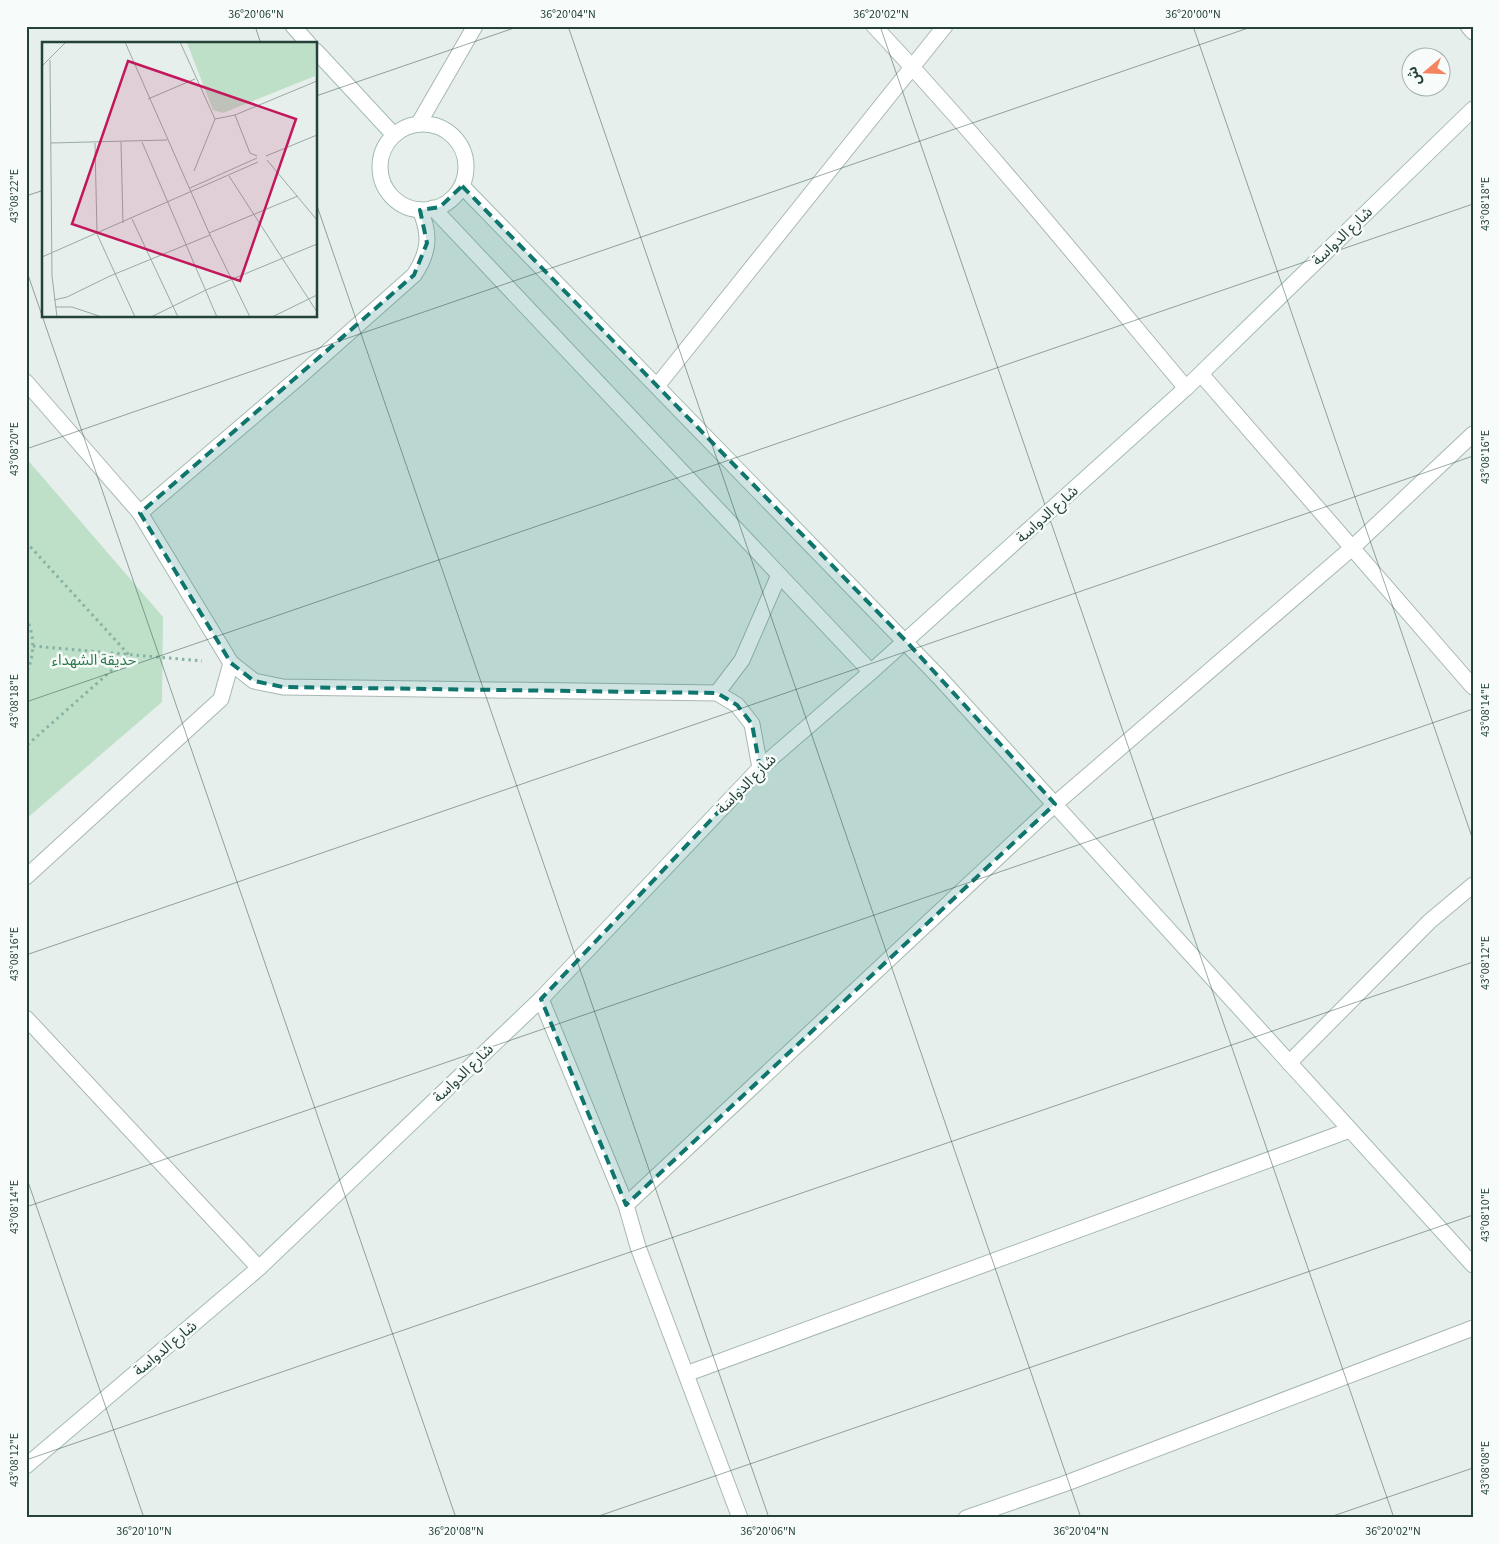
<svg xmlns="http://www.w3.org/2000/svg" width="1499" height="1544" font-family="'Source Sans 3','Noto Sans Arabic',sans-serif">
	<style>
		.green { fill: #bfe0c8 }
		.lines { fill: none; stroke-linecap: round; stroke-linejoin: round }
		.street-casing { stroke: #a8b8b2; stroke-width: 17 }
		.secondary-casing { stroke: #a4bbb3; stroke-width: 17 }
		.path { stroke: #86b3a5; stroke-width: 3; stroke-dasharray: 2.5 4; stroke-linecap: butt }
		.street { stroke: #fff; stroke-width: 15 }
		.secondary { stroke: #fff; stroke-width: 15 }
		.marked { fill: #0f766e; fill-opacity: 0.2; stroke: #0f766e; stroke-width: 4; stroke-dasharray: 10 6; stroke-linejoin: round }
		.ticks { fill: none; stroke: #24423a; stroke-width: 1; stroke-opacity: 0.45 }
		.labels { text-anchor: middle; stroke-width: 5; stroke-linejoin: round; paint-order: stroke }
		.street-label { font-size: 15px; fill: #24423a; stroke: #f7fbf9 }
		.park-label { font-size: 15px; fill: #2d7a4b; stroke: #f7fbf9 }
		.inset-road { fill: none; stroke: #98aaa4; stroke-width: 1 }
		.view { fill: #c2185b; fill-opacity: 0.15; stroke: #c2185b; stroke-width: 2.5 }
		.inset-edge { fill: none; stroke: #24423a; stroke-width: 2.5 }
		.neatline { fill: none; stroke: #24423a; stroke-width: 2 }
		.ticks-label { font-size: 12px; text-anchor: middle; fill: #24423a }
	</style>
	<rect width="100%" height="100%" fill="#e6efeb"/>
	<polygon class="green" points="26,458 163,617 162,702 26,819"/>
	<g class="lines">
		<g class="street-casing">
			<g id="street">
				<path d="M874,26c109,116 210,240 312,362"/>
				<polyline points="1468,26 1473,32"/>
				<polyline points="419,123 475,26"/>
				<polyline points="1201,374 1473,687"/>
				<polyline points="26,382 140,513 231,663 221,699 26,877"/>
				<polyline points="657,386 945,26"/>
				<path d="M140,513l158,-135 116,-103c15,-22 17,-40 6,-65"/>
				<polyline points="231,663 254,681 283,687 717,693 737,705 752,724 760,768"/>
				<polyline points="717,693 742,660 779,575"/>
				<polyline points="541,999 626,1205 638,1247 740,1518"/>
				<polyline points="26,1018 259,1268"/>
				<polyline points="1289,1063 1430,921 1473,885"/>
				<polyline points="626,1205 1055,804 1352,548 1473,434"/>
				<polyline points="686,1374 1350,1130"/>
				<polyline points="966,1518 1064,1484 1473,1328"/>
			</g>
		</g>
		<g class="secondary-casing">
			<g id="secondary">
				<polyline points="293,26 309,44"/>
				<polyline points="316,51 394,135"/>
				<circle cx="423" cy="167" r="43"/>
				<polyline points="462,186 939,677 1473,1265"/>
				<polyline points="433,208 871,672"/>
				<polyline points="26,1466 259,1268 541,999 760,768 871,672 1186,388 1473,109"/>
			</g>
		</g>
		<g class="path">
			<polyline points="26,542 129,655 26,746"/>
			<path d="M26,618c9,17 9,38 0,55"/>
			<polyline points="33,646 202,661"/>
		</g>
		<use href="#street" class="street"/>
		<use href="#secondary" class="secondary"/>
	</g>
	<path class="marked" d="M462,186l444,455 149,163 -429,401 -85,-206 219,-231 -8,-44 -15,-19 -20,-12 -434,-6 -29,-6 -23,-18 -91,-150 274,-238 13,-32 -7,-33 20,-3z"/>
	<path class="ticks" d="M255,26l6,18M568,26l513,1492M880,26l514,1492M1193,26l280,814M316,96l204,-70M26,196l18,-6M316,203l453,1315M26,269l430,1249M26,449l1228,-423M26,702l1447,-498M26,955l1447,-499M26,1176l118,342M26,1207l1447,-498M26,1460l1447,-498M593,1518l880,-303M1327,1518l146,-50"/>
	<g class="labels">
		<g class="street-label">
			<text transform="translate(1342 236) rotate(-44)" y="5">شارع الدواسة</text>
			<text transform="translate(1047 514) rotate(-42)" y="5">شارع الدواسة</text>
			<text transform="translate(746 784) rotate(-45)" y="5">شارع الدواسة</text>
			<text transform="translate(463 1073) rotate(-44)" y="5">شارع الدواسة</text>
			<text transform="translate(165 1348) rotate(-40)" y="5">شارع الدواسة</text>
		</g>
		<g class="park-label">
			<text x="94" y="665">حديقة الشهداء</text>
		</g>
	</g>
	<g transform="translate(42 42)">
		<rect width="275" height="275" fill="#e6efeb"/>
		<path d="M274,0l-1,34 -92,37 -10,-3 -26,-67z" fill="#bfe0c8"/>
		<path class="inset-road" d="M83,0l85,193 40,82M138,0l35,77 20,-4 82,-34M8,18l2,216 5,41M0,24l24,-24M106,57l47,-20M193,73l15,38 7,3M79,100l2,81M100,100l75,175M9,101l116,-3M53,101l2,91 38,83M224,114l51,-21M225,118l50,60M152,129l21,-52M187,134l88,136M148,146l67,-30M90,177l46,98M167,191l89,-37M0,215l216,-95M12,258l13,-3 43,-21 100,-41M14,265h16l30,10M109,275l55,-27 111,-46M230,275l45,-22"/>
		<path class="view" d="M86,19l168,58 -56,162 -168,-57z"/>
		<rect width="275" height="275" class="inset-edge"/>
	</g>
	<rect width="1499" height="1544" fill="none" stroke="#f7fbf9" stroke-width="55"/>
	<g transform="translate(1426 72) rotate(251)"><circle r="24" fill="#f7fbf9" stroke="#a3b1ad"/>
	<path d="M0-4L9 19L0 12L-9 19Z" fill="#f4845f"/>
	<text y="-8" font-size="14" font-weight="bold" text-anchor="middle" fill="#24423a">ش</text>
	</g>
	<rect x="28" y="28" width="1444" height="1488" class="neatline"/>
	<g class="ticks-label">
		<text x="256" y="18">36°20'06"N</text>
		<text x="568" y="18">36°20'04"N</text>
		<text x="881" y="18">36°20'02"N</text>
		<text x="1193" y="18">36°20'00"N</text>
		<text transform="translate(14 196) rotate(-90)" y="4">43°08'22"E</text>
		<text transform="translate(1485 204) rotate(-90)" y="4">43°08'18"E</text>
		<text transform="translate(14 449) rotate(-90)" y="4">43°08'20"E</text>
		<text transform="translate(1485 457) rotate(-90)" y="4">43°08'16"E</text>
		<text transform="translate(14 701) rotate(-90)" y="4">43°08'18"E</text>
		<text transform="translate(1485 710) rotate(-90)" y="4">43°08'14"E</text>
		<text transform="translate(14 954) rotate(-90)" y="4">43°08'16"E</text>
		<text transform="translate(1485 963) rotate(-90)" y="4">43°08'12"E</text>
		<text transform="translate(14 1207) rotate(-90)" y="4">43°08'14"E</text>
		<text transform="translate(1485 1215) rotate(-90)" y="4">43°08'10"E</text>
		<text transform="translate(14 1460) rotate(-90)" y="4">43°08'12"E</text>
		<text transform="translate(1485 1468) rotate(-90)" y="4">43°08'08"E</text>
		<text x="144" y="1535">36°20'10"N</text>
		<text x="456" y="1535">36°20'08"N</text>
		<text x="768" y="1535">36°20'06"N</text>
		<text x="1081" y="1535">36°20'04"N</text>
		<text x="1393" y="1535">36°20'02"N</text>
	</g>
</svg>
